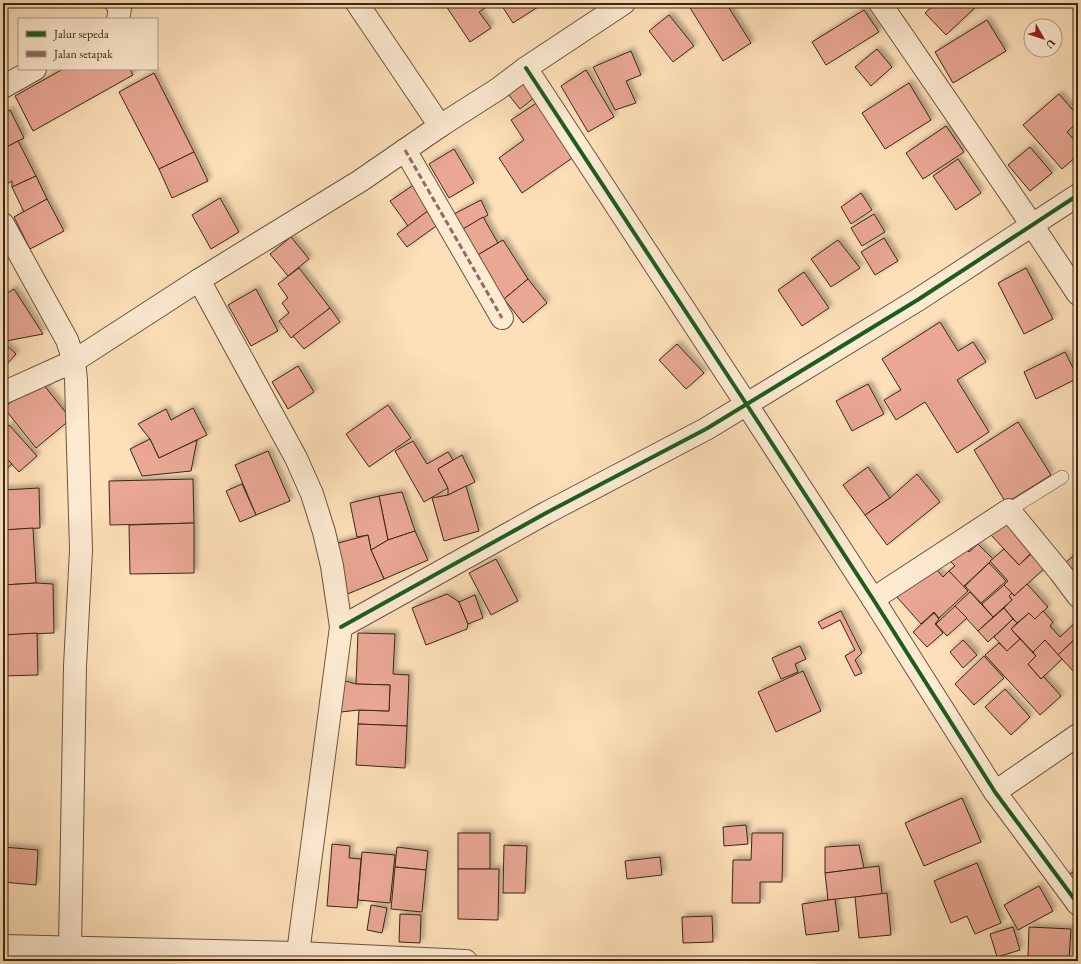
<svg xmlns="http://www.w3.org/2000/svg" width="1081" height="964" font-family="'EB Garamond',serif">
	<style>
		.building { fill: #e9a794; stroke: #3b2616; filter: url(#shadow) }
		.lines { fill: none; stroke-linecap: round; stroke-linejoin: round }
		.service-casing { stroke: #6c543f; stroke-width: 14 }
		.minor-casing { stroke: #6c543f; stroke-width: 24 }
		.tertiary-casing { stroke: #6c543f; stroke-width: 24 }
		.service { stroke: #feebd2; stroke-width: 13 }
		.minor { stroke: #feebd2; stroke-width: 22 }
		.tertiary { stroke: #feebd2; stroke-width: 22 }
		.quiet { stroke: #8d6e63; stroke-width: 3; stroke-dasharray: 6 3; stroke-linecap: butt }
		.cycleway-casing { stroke: #feebd2; stroke-width: 6 }
		.cycleway { stroke: #1b5e20; stroke-width: 4 }
	</style>
	<defs>
		<filter id="shadow"><feDropShadow dx="3.5" dy="-3.5" stdDeviation="2" flood-color="#0004"/></filter>
	</defs>
	<rect width="100%" height="100%" fill="#fde0b9"/>
	<filter id="stains"><feTurbulence type="fractalNoise" baseFrequency=".005" numOctaves="4"/><feColorMatrix values="0 0 0 0 .2 0 0 0 0 .09 0 0 0 0 .02 0 0 0 .5 -.17"/></filter>
	<radialGradient id="worn" r=".72"><stop offset=".6" stop-color="#630" stop-opacity="0"/><stop offset="1" stop-color="#630" stop-opacity=".3"/></radialGradient>
	<g class="building">
		<polygon points="444,3 492,3 479,12 491,28 470,42"/>
		<polygon points="500,3 540,3 541,5 513,23"/>
		<polygon points="687,3 726,3 751,43 723,61"/>
		<polygon points="936,3 980,3 946,35 925,13"/>
		<polygon points="864,10 879,32 826,65 812,42"/>
		<polygon points="669,15 694,46 673,62 649,31"/>
		<polygon points="987,20 1006,51 953,83 935,52"/>
		<polygon points="877,49 892,67 871,86 855,67"/>
		<polygon points="631,51 641,75 626,81 636,103 615,110 593,67"/>
		<polygon points="63,69 130,69 133,75 33,131 15,96"/>
		<polygon points="586,70 614,117 588,132 561,86"/>
		<polygon points="154,73 194,152 159,169 119,92"/>
		<polygon points="524,82 535,97 520,109 508,94"/>
		<polygon points="909,83 931,120 885,149 862,113"/>
		<polygon points="1059,94 1078,116 1078,122 1067,132 1078,144 1078,155 1062,169 1023,125"/>
		<polygon points="538,102 575,156 522,193 499,158 524,140 511,120"/>
		<polygon points="10,110 24,138 3,149 3,114"/>
		<polygon points="946,126 964,152 923,179 906,153"/>
		<polygon points="18,141 36,176 12,187 12,181 3,186 3,149"/>
		<polygon points="1030,147 1052,173 1030,191 1008,165"/>
		<polygon points="454,149 474,183 449,198 429,164"/>
		<polygon points="194,152 208,181 172,198 159,169"/>
		<polygon points="958,159 981,193 956,210 933,176"/>
		<polygon points="36,176 47,199 24,212 12,187"/>
		<polygon points="415,184 433,207 408,226 390,201"/>
		<polygon points="861,193 872,210 851,224 841,207"/>
		<polygon points="220,198 239,232 211,249 192,215"/>
		<polygon points="47,199 64,231 30,249 14,217"/>
		<polygon points="481,200 488,215 463,229 454,214"/>
		<polygon points="433,207 443,221 407,247 397,234"/>
		<polygon points="874,214 885,232 862,246 851,228"/>
		<polygon points="483,217 498,243 476,256 463,229"/>
		<polygon points="291,237 309,259 288,276 270,254"/>
		<polygon points="884,238 898,261 875,275 861,252"/>
		<polygon points="503,240 528,279 504,299 476,256"/>
		<polygon points="838,240 860,268 831,287 811,259"/>
		<polygon points="299,268 330,308 291,338 279,321 289,313 282,303 288,298 278,284"/>
		<polygon points="1026,268 1053,319 1024,334 998,283"/>
		<polygon points="804,272 829,308 802,326 778,290"/>
		<polygon points="528,279 547,303 523,323 504,299"/>
		<polygon points="14,289 43,334 6,341 3,336 3,296"/>
		<polygon points="256,289 278,331 251,346 228,305"/>
		<polygon points="330,308 340,322 304,349 293,336"/>
		<polygon points="940,322 958,351 973,342 986,362 957,380 989,432 957,453 925,402 896,420 884,400 901,390 882,359"/>
		<polygon points="3,342 16,354 6,365 3,362"/>
		<polygon points="677,344 704,373 686,389 659,360"/>
		<polygon points="1065,352 1078,378 1036,399 1024,372"/>
		<polygon points="298,366 314,392 288,409 272,382"/>
		<polygon points="39,379 71,419 36,448 4,408"/>
		<polygon points="868,384 884,414 852,431 836,401"/>
		<polygon points="388,405 411,438 369,467 346,434"/>
		<polygon points="193,408 207,435 159,458 150,439 138,424 166,409 171,420"/>
		<polygon points="1018,422 1051,475 1006,503 974,450"/>
		<polygon points="9,425 37,456 19,472 3,455 3,431"/>
		<polygon points="150,439 159,458 197,440 191,471 142,476 130,449"/>
		<polygon points="413,441 427,464 448,452 453,460 438,469 448,488 424,502 395,451"/>
		<polygon points="268,451 290,501 256,515 235,465"/>
		<polygon points="3,455 12,464 3,472"/>
		<polygon points="462,455 475,482 448,495 448,488 438,469"/>
		<polygon points="868,467 890,498 865,515 843,485"/>
		<polygon points="917,474 940,502 887,545 865,515 890,498"/>
		<polygon points="193,479 194,523 110,525 109,481"/>
		<polygon points="242,484 256,515 240,522 226,491"/>
		<polygon points="466,486 479,531 444,541 432,498 448,495"/>
		<polygon points="39,488 40,528 3,530 3,490"/>
		<polygon points="402,492 415,531 388,540 379,496"/>
		<polygon points="379,496 388,540 371,550 368,535 357,537 350,503"/>
		<polygon points="1009,519 1036,548 1019,565 991,535"/>
		<polygon points="194,523 194,573 130,574 129,525"/>
		<polygon points="33,528 36,583 3,585 3,530"/>
		<polygon points="415,531 428,560 384,579 371,550 388,540"/>
		<polygon points="368,535 371,550 384,579 345,595 331,545"/>
		<polygon points="961,543 969,552 978,544 993,559 963,587 949,571 955,566 946,557"/>
		<polygon points="1004,549 1019,565 1033,552 1046,567 1014,596 1004,585 1008,581 990,561"/>
		<polygon points="1078,552 1078,577 1066,562"/>
		<polygon points="496,559 518,601 491,615 469,573"/>
		<polygon points="931,563 943,577 949,571 968,591 939,618 934,612 921,624 896,596"/>
		<polygon points="989,563 1006,581 981,603 965,586"/>
		<polygon points="36,583 53,584 54,633 3,635 3,585"/>
		<polygon points="1027,584 1048,607 1035,619 1029,613 1017,623 1004,608 1012,600 1009,596 1012,593 1014,596"/>
		<polygon points="1004,585 1012,593 1009,596 1012,600 993,617 982,604"/>
		<polygon points="970,592 993,617 978,631 955,606"/>
		<polygon points="447,594 459,602 468,624 467,629 426,645 412,608"/>
		<polygon points="475,595 483,618 468,624 459,602"/>
		<polygon points="955,606 967,618 947,636 936,624"/>
		<polygon points="1004,608 1013,619 988,642 978,631"/>
		<polygon points="841,611 862,653 855,660 862,673 855,676 845,656 855,650 840,620 822,629 818,622"/>
		<polygon points="1043,611 1053,622 1050,626 1060,637 1078,620 1078,636 1058,655 1045,640 1033,652 1011,629 1029,613 1035,619"/>
		<polygon points="934,613 939,619 935,624 943,633 927,647 913,632"/>
		<polygon points="1013,619 1017,623 1011,629 1020,639 1007,651 994,637"/>
		<polygon points="37,633 38,675 3,676 3,635"/>
		<polygon points="358,633 395,634 393,674 409,675 407,726 358,724 359,710 389,711 390,685 356,684"/>
		<polygon points="1078,636 1078,676 1058,655"/>
		<polygon points="1020,639 1036,656 1028,664 1041,679 1043,676 1061,696 1040,715 985,655 999,643 1007,651"/>
		<polygon points="963,640 977,655 963,668 950,652"/>
		<polygon points="1045,640 1062,659 1041,679 1028,664 1036,656 1033,652"/>
		<polygon points="800,646 806,659 795,664 798,672 781,679 772,658"/>
		<polygon points="984,656 1004,678 974,705 955,684"/>
		<polygon points="803,671 821,711 776,732 758,692"/>
		<polygon points="342,680 356,684 390,685 389,711 359,710 341,712"/>
		<polygon points="1005,689 1030,717 1011,735 985,707"/>
		<polygon points="358,724 407,726 405,768 356,765"/>
		<polygon points="962,798 981,842 924,866 905,823"/>
		<polygon points="746,825 748,844 724,846 723,827"/>
		<rect x="458" y="833" width="32" height="36"/>
		<polygon points="752,833 783,833 782,882 760,882 760,903 732,903 733,860 751,860"/>
		<polygon points="332,844 350,846 349,858 361,859 357,908 327,906"/>
		<polygon points="504,845 527,846 525,893 503,893"/>
		<polygon points="859,845 864,868 825,873 825,847"/>
		<polygon points="3,847 38,850 36,885 3,882"/>
		<polygon points="397,847 428,851 426,870 395,867"/>
		<polygon points="362,852 395,855 390,903 358,900"/>
		<polygon points="660,857 662,875 627,879 625,861"/>
		<polygon points="977,863 1001,923 975,934 967,916 951,923 934,881"/>
		<polygon points="879,866 882,894 828,900 825,873"/>
		<polygon points="395,867 426,870 422,912 391,909"/>
		<polygon points="458,869 499,869 498,920 458,919"/>
		<polygon points="1078,869 1078,910 1060,880"/>
		<polygon points="1039,886 1053,911 1018,930 1004,905"/>
		<polygon points="887,893 891,935 859,938 855,897"/>
		<polygon points="835,899 839,931 806,935 802,904"/>
		<polygon points="371,905 387,908 382,933 367,930"/>
		<polygon points="400,914 421,915 420,943 399,942"/>
		<polygon points="712,916 713,942 683,943 682,917"/>
		<polygon points="1013,927 1020,950 997,957 990,934"/>
		<polygon points="1029,927 1071,929 1069,959 1028,958"/>
	</g>
	<g class="lines">
		<g class="service-casing">
			<polyline id="service" points="1009,510 1062,477"/>
		</g>
		<g class="minor-casing">
			<g id="minor">
				<polyline points="116,3 120,9 118,19"/>
				<polyline points="357,3 440,126"/>
				<polyline points="880,3 1032,225 1078,294"/>
				<polyline points="526,68 747,405 873,599 995,792 1078,904"/>
				<polyline points="3,87 35,69"/>
				<polyline points="405,150 502,318"/>
				<polyline points="3,224 67,340 74,361 76,380 81,550 75,666 70,949"/>
				<polyline points="199,280 296,458 312,494 324,532 332,566 341,627 298,953"/>
				<polyline points="3,393 74,361 199,280 360,181 440,126 498,89 526,68 624,3"/>
				<polyline points="873,599 1009,510 1060,572 1078,596"/>
				<polyline points="341,627 546,513 706,429 919,299 1078,195"/>
				<polyline points="995,792 1078,735"/>
			</g>
		</g>
		<g class="tertiary-casing">
			<polyline id="tertiary" points="3,946 298,953 466,961"/>
		</g>
		<use href="#service" class="service"/>
		<use href="#minor" class="minor"/>
		<use href="#tertiary" class="tertiary"/>
		<polyline class="quiet" points="405,150 502,318"/>
		<g class="cycleway-casing">
			<g id="cycleway">
				<polyline points="526,68 747,405 873,599 995,792 1078,904"/>
				<polyline points="341,627 546,513 706,429 919,299 1078,195"/>
			</g>
		</g>
		<use href="#cycleway" class="cycleway"/>
	</g>
	<rect width="1081" height="964" fill="none" stroke="#fde0b9" stroke-width="16"/>
	<rect x="4" y="4" width="1073" height="956" fill="none" stroke="#3b2616" stroke-width="2"/>
	<rect x="8" y="8" width="1065" height="948" fill="none" stroke="#3b2616"/>
	<rect x="18" y="18" width="140" height="52" fill="#feebd2" stroke="#b09c87"/>
	<rect x="26" y="31" width="20" height="6" fill="#1b5e20" stroke="#b09c87"/>
	<text x="54" y="38" font-size="12" fill="#3b2616">Jalur sepeda</text>
	<rect x="26" y="51" width="20" height="6" fill="#8d6e63" stroke="#b09c87"/>
	<text x="54" y="58" font-size="12" fill="#3b2616">Jalan setapak</text>
	<g transform="translate(1043 38) rotate(129)"><circle r="19" fill="#feebd2" stroke="#b09c87"/>
	<path d="M0-3L7 15L0 10L-7 15Z" fill="#8f2418"/>
	<text y="-6" font-size="11" font-weight="bold" text-anchor="middle" fill="#3b2616">U</text>
	</g>
	<rect width="100%" height="100%" filter="url(#stains)"/>
	<rect width="100%" height="100%" fill="url(#worn)"/>
</svg>
